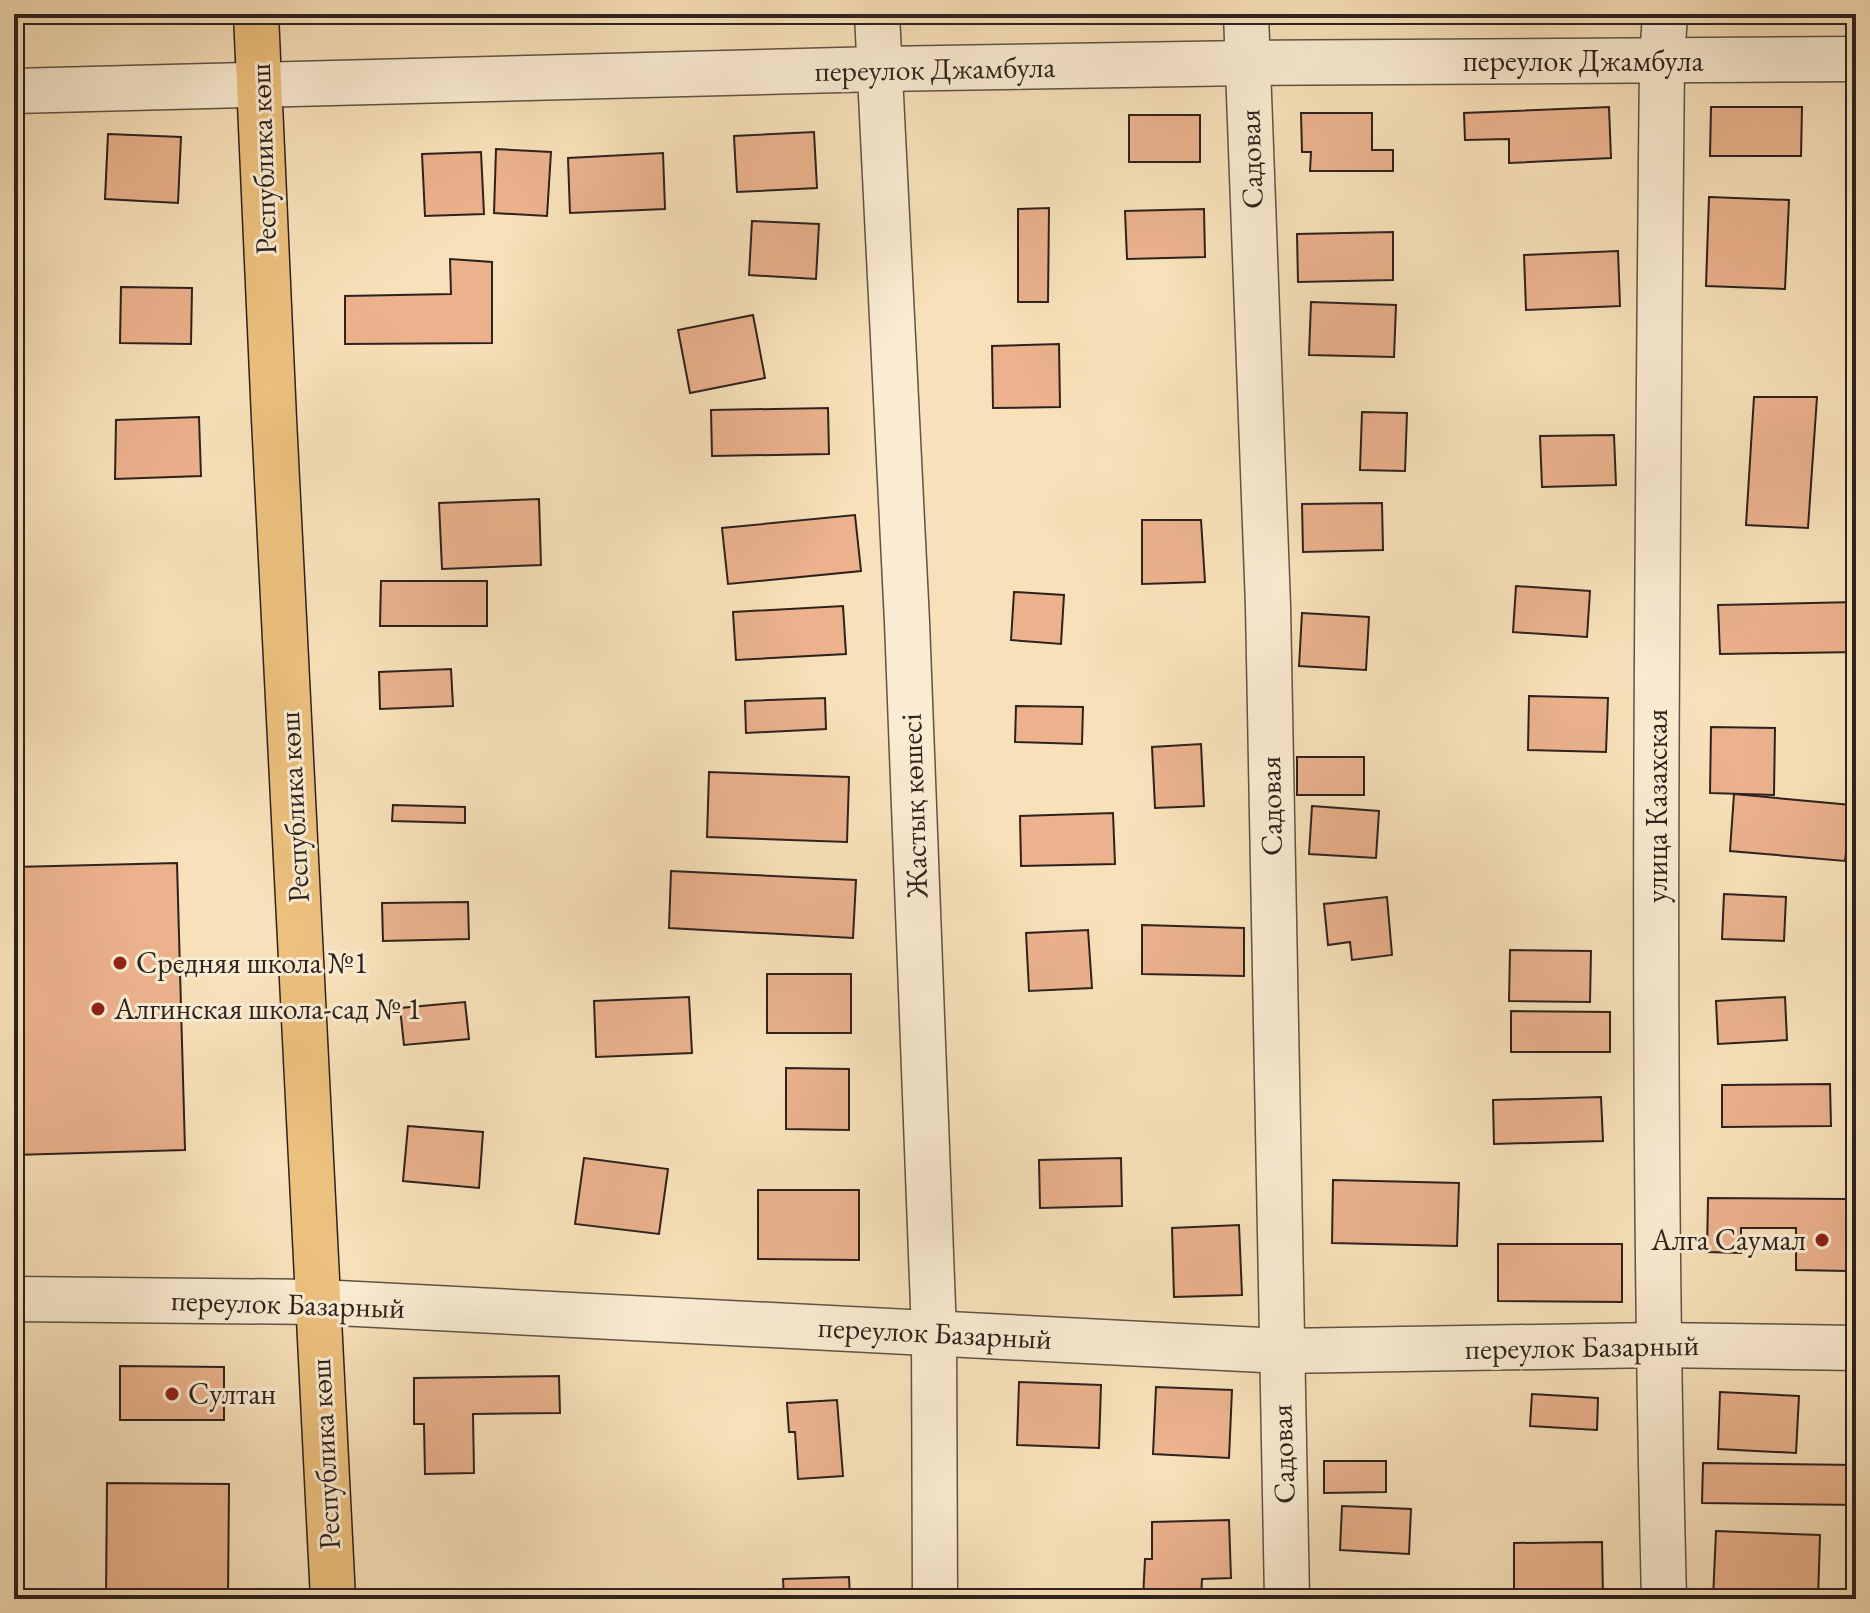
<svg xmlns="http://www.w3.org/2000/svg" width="1870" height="1613" font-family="'EB Garamond',serif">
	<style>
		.building { fill: #ebb28d; stroke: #2e221d; stroke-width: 2 }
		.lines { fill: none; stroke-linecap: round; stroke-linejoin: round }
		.minor-casing { stroke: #605244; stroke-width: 47 }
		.major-casing { stroke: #2e221d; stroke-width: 47 }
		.minor { stroke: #faecd2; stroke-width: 44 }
		.major { stroke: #ecc07d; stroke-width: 44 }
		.poi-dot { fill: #8f2418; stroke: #faecd2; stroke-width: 3 }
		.labels { text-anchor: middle; stroke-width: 6; stroke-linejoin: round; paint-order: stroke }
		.street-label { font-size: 30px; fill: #2e221d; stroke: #faecd2 }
		.poi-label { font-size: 30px; fill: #2e221d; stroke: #faecd2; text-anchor: start }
	</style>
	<rect width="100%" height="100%" fill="#f8e1ba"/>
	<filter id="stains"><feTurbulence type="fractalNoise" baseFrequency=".0025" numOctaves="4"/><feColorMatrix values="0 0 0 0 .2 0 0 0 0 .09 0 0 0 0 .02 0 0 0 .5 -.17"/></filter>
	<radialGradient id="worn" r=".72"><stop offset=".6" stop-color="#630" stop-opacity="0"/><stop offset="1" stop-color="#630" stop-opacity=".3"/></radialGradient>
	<g class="building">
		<polygon points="1609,107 1611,158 1509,163 1509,139 1465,140 1464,113"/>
		<polygon points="1711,107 1802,107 1801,156 1710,156"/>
		<polygon points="1301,113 1372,113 1372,150 1393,150 1393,171 1310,171 1311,152 1302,152"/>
		<rect x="1129" y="115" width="71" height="47"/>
		<polygon points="814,132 817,188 737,192 734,136"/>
		<polygon points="108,134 181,137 178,203 105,199"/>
		<polygon points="496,149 551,152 547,216 494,213"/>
		<polygon points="481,152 484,214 425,216 422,154"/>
		<polygon points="663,153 665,209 570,213 568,158"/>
		<polygon points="1709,197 1789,200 1785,289 1706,286"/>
		<polygon points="1049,208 1048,302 1018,302 1018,209"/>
		<polygon points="1204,209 1205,257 1127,259 1125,211"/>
		<polygon points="752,221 819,224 816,279 749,275"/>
		<polygon points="1393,232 1393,280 1298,282 1297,234"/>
		<polygon points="1618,251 1620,306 1526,310 1524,255"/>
		<polygon points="450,259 492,262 492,343 345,344 345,296 451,294"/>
		<polygon points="121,287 192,288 191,344 120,343"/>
		<polygon points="1311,302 1396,305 1394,357 1309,355"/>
		<polygon points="753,315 765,378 690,393 678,330"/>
		<polygon points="1059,344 1060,407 993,408 992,346"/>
		<polygon points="1754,397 1817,397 1808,528 1746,525"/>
		<polygon points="828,408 829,454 712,456 711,410"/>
		<polygon points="1362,412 1407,413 1405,471 1360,470"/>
		<polygon points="199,417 201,476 115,479 116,420"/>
		<polygon points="1614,435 1616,485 1542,487 1540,436"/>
		<polygon points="539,499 541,565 442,569 439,503"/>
		<polygon points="1382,503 1383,550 1303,552 1302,504"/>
		<polygon points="855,515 861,571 728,584 722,528"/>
		<polygon points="1142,520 1201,520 1205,582 1142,584"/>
		<polygon points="381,581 487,581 487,626 380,626"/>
		<polygon points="1516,586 1590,591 1587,637 1513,632"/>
		<polygon points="1014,592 1064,595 1061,644 1011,640"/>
		<polygon points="1856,602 1856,652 1720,654 1718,605"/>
		<polygon points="843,606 846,654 736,660 733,612"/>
		<polygon points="1302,613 1369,617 1366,670 1299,666"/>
		<polygon points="451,669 453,706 380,709 379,672"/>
		<polygon points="1529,696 1608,698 1606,752 1528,750"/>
		<polygon points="825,698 826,729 746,733 745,701"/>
		<polygon points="1016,706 1083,707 1082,744 1015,742"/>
		<polygon points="1711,727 1775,728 1774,795 1710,793"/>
		<polygon points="1201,744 1204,806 1155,808 1152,747"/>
		<rect x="1297" y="757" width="67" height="38"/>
		<polygon points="709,772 849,777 847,842 707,837"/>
		<polygon points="1734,794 1851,805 1845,861 1730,851"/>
		<polygon points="393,805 465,807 465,823 392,821"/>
		<polygon points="1312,806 1379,811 1376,858 1309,854"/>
		<polygon points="1113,813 1115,864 1021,866 1020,816"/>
		<polygon points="177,863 185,1150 14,1155 14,867"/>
		<polygon points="671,871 856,880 853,938 669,928"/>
		<polygon points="1724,894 1786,897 1784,941 1722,939"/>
		<polygon points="1387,897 1392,955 1352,960 1350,942 1328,945 1324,904"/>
		<polygon points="468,902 469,939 383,941 382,903"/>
		<polygon points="1142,925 1244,928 1244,976 1142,974"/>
		<polygon points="1088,930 1092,988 1029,991 1026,933"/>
		<polygon points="1510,950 1591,951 1590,1002 1509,1001"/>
		<rect x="767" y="974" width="84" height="59"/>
		<polygon points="689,997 692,1053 596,1057 594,1001"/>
		<polygon points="1785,997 1787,1040 1718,1044 1716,1001"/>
		<polygon points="465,1002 469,1039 404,1045 400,1008"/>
		<polygon points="1511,1011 1610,1012 1610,1052 1511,1052"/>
		<polygon points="786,1068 849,1069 849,1130 786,1129"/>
		<polygon points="1830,1084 1831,1126 1722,1127 1722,1085"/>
		<polygon points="1601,1097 1603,1141 1494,1144 1493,1100"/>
		<polygon points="408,1126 483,1132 479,1188 403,1181"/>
		<polygon points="584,1158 668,1169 659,1234 575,1224"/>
		<polygon points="1121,1158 1122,1206 1040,1208 1039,1160"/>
		<polygon points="1333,1180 1459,1183 1457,1246 1332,1243"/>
		<polygon points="758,1190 859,1190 859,1260 758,1259"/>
		<polygon points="1708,1198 1848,1199 1847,1271 1796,1270 1796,1228 1741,1228 1741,1253 1707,1252"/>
		<polygon points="1239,1225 1242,1295 1174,1297 1172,1228"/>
		<polygon points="1498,1244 1622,1244 1622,1302 1498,1301"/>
		<polygon points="120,1366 224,1367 224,1420 120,1420"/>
		<polygon points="559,1376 560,1413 473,1414 474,1473 425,1474 424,1424 414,1424 414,1378"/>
		<polygon points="1019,1382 1101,1385 1099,1448 1017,1445"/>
		<polygon points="1156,1387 1232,1390 1229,1458 1153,1454"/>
		<polygon points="1720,1392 1799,1396 1796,1453 1718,1449"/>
		<polygon points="1532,1394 1598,1398 1597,1430 1530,1426"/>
		<polygon points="837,1400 843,1476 798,1479 795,1432 789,1432 787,1403"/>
		<polygon points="1324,1461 1386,1461 1386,1492 1324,1493"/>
		<polygon points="1703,1463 1856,1465 1856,1505 1702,1503"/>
		<polygon points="107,1483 229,1484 228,1599 106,1599"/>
		<polygon points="1342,1506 1411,1509 1409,1554 1340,1550"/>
		<polygon points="1229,1520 1231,1578 1202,1579 1201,1599 1143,1599 1145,1559 1152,1559 1152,1522"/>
		<polygon points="1716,1531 1820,1535 1818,1599 1713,1599"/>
		<polygon points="1602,1542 1603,1599 1514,1599 1514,1543"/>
		<polygon points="849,1577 850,1599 784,1599 783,1579"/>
	</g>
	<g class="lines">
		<g class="minor-casing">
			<g id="minor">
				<polyline points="877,14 907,622 934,1333 935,1599"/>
				<polyline points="1246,14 1268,606 1287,1599"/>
				<polyline points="14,91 880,69 1248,63 1856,59"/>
				<polyline points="14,1299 318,1302 1281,1351 1658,1345 1856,1348"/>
				<path d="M1664,1599c-13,-513 -7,-1026 -2,-1538l3,-47"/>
			</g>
		</g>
		<g class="major-casing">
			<polyline id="major" points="256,14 274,419 333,1599"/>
		</g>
		<use href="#minor" class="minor"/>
		<use href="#major" class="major"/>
	</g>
	<g class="poi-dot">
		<circle cx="120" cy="963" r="8"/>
		<circle cx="98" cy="1009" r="8"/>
		<circle cx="1822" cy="1240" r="8"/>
		<circle cx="172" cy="1394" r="8"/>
	</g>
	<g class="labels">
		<g class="street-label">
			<text x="1583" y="71">переулок Джамбула</text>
			<text transform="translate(935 69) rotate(-1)" y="10">переулок Джамбула</text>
			<text transform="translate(263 159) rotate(-92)" y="10">Республика көш</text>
			<text transform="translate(1251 159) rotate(-92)" y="10">Садовая</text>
			<text transform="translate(914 806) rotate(-92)" y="10">Жастық көшесі</text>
			<text transform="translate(1271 806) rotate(-91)" y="10">Садовая</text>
			<text transform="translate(1657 806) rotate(-90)" y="10">улица Казахская</text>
			<text transform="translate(294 807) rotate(-93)" y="10">Республика көш</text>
			<text transform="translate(288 1304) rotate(2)" y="10">переулок Базарный</text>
			<text transform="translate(935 1333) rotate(3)" y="10">переулок Базарный</text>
			<text transform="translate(1582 1347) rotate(-1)" y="10">переулок Базарный</text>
			<text transform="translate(325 1454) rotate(-93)" y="10">Республика көш</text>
			<text transform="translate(1283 1454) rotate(-92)" y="10">Садовая</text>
		</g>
		<g class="poi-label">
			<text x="136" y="973">Средняя школа №1</text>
			<text x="114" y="1019">Алгинская школа-сад № 1</text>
			<text x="1806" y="1250" text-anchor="end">Алга Саумал</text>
			<text x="188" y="1404">Султан</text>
		</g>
	</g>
	<rect width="1870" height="1613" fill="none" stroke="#f8e1ba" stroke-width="48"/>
	<rect x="16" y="16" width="1838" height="1581" fill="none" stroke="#2e221d" stroke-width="4"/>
	<rect x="24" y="24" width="1822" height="1565" fill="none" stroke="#2e221d" stroke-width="2"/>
	<rect width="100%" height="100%" filter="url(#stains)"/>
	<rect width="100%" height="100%" fill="url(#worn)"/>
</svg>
